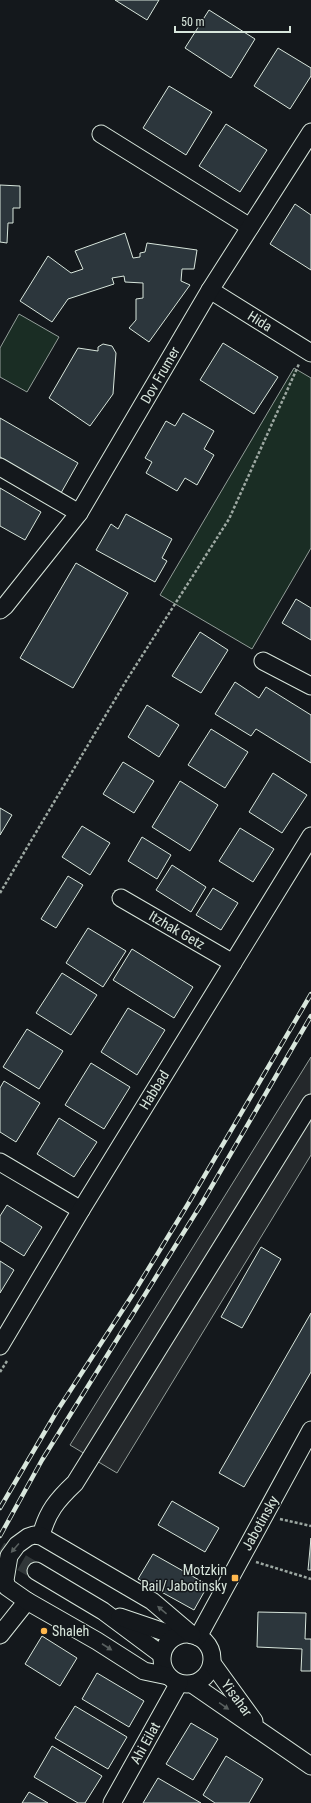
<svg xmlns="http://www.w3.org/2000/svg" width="311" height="1803" font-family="'Roboto Condensed',sans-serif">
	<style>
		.green { fill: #1a2d24; stroke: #939e99 }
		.parking { fill: #24282b; stroke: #939e99 }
		.building { fill: #2c363c; stroke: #d8e6dc }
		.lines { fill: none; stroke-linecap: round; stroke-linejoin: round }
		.minor-tunnel { stroke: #313739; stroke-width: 17; stroke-dasharray: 17 8; stroke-linecap: butt }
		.minor-casing { stroke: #d8e6dc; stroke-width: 19 }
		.path { stroke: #9da8a2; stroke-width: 2.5; stroke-dasharray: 3 2; stroke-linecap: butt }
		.minor { stroke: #14181c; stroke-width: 17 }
		.rail-casing { stroke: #d8e6dc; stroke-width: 4.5 }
		.rail { stroke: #14181c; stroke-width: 3; stroke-dasharray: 9; stroke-linecap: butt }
		.oneway { fill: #59605f }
		.poi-dot { fill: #ffb74d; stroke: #14181c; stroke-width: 1.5 }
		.labels { text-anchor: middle; stroke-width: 3; stroke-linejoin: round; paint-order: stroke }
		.street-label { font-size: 14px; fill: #d8e6dc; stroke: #14181c }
		.poi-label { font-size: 14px; fill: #d8e6dc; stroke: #14181c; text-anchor: end }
	</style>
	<rect width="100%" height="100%" fill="#14181c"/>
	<g class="green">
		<polygon points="19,314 59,337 27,392 0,377 0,348"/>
		<polygon points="294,368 311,378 311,548 252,649 160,595"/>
	</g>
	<polygon class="parking" points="311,1057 311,1155 117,1473 70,1445"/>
	<g class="building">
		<polygon points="115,0 159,0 147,20"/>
		<polygon points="209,10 255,39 231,78 185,48"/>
		<polygon points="278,48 311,68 311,76 290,109 254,86"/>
		<polygon points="169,86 212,112 186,155 143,128"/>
		<polygon points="226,124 267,150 240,192 199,166"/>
		<polygon points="0,185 20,186 20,208 13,208 13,223 8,223 7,243 0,242"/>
		<polygon points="295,204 311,215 311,270 270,244"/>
		<polygon points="125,233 133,258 140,257 140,253 145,252 147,243 197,250 194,269 182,269 181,281 190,285 149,342 129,328 136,320 136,299 143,298 143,283 125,282 124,276 112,278 114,284 68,299 52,322 20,301 48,256 71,273 83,269 75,251"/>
		<polygon points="223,343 278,377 254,414 200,380"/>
		<polygon points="103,344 112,346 116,353 113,394 90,426 49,398 78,348 98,351 98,347"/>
		<polygon points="183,413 214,431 204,449 214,455 197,485 185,478 177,491 146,473 152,462 145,458 166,421 175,426"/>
		<polygon points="0,418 78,463 61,493 0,457"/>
		<polygon points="0,488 41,512 25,540 0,526"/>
		<polygon points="126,514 172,539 162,558 167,561 155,582 96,550 111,524 118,529"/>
		<polygon points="76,563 128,593 73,688 20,658"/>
		<polygon points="296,599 311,608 311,640 282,623"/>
		<polygon points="200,632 228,650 201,693 172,676"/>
		<polygon points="235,682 259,698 266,687 311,715 311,763 256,729 251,736 215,714"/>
		<polygon points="147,705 179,725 159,757 128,737"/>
		<polygon points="211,729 248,752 225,788 188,765"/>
		<polygon points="123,762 154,781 134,813 103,794"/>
		<polygon points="273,773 307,795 282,833 249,812"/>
		<polygon points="180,781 218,805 190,851 152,827"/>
		<polygon points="0,808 12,815 0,835"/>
		<polygon points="82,826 110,843 90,875 62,857"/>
		<polygon points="240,828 274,849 253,882 219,861"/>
		<polygon points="142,837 171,855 157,879 128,861"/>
		<polygon points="172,865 206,887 191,912 156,890"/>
		<polygon points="68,876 83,885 56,928 41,919"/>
		<polygon points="213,888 238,903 221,930 196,915"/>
		<polygon points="88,928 126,951 103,987 66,963"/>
		<polygon points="132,949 193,987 174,1018 113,980"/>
		<polygon points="62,973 97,995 71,1035 36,1013"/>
		<polygon points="128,1008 165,1030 137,1075 101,1052"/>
		<polygon points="27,1029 63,1051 39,1089 3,1067"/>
		<polygon points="91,1063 130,1087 104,1129 65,1105"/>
		<polygon points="4,1081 40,1103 16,1142 0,1132 0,1088"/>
		<polygon points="59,1118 97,1142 74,1177 37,1154"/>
		<polygon points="7,1205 42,1227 24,1256 0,1241 0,1216"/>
		<polygon points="261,1247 281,1259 242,1328 221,1317"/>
		<polygon points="0,1261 14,1270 0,1293"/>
		<polygon points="311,1313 311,1372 244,1487 219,1473"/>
		<polygon points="172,1501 219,1528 205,1552 158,1525"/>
		<polygon points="311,1538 311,1570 308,1570"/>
		<polygon points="153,1554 208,1585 194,1610 138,1579"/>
		<polygon points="258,1612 306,1613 305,1639 311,1639 311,1671 301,1671 302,1649 257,1647"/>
		<polygon points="42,1636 77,1658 60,1686 25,1664"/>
		<polygon points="97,1673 144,1701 129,1727 82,1699"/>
		<polygon points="75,1706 127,1737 108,1769 55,1738"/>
		<polygon points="191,1723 218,1739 193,1780 166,1764"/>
		<polygon points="52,1746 102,1776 85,1803 78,1803 34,1777"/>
		<polygon points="226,1756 263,1779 249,1803 215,1803 203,1795"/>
		<polygon points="158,1778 201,1803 143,1803"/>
		<polygon points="29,1792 48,1803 22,1803"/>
	</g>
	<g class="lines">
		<polyline class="minor-tunnel" points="0,1550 36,1571"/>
		<g class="minor-casing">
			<g id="minor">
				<polyline points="101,134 250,227"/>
				<polyline points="210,290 311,353"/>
				<polyline points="0,467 79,513"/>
				<polyline points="0,610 5,606 79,513 210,290 311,132"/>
				<polyline points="263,661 311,686"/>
				<polyline points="121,898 233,963"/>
				<polyline points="0,1162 81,1210"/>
				<polyline points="0,1346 81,1210 311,836"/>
				<path d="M41,1536c6,-24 16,-36 34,-53l236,-380"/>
				<polyline points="36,1571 103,1611 162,1655"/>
				<polyline points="120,1617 176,1636"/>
				<circle cx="187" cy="1659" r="25"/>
				<polyline points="0,1635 27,1601"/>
				<polyline points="198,1637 311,1430"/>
				<polyline points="212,1663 254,1721"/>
				<polyline points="168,1676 144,1671 97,1641 27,1601 7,1587 5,1580 9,1556 17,1545 28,1537 34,1535 41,1536 152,1601 192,1635"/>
				<polyline points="192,1684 311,1766"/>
				<polyline points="112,1803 179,1683"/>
			</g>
		</g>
		<g class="path">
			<polyline points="0,893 126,681 229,519 299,364"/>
			<polyline points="0,1372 7,1361"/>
			<polyline points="280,1519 311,1526"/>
			<polyline points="256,1562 311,1579"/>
		</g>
		<use href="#minor" class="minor"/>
		<g class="rail-casing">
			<g id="rail">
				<polyline points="0,1508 57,1411 133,1294 188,1204 311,994"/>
				<polyline points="0,1536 42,1460 202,1203 311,1016"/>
			</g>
		</g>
		<use href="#rail" class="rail"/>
	</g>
	<defs><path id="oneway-solid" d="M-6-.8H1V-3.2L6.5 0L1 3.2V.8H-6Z"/></defs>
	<g class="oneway">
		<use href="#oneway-solid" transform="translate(15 1548) rotate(131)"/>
		<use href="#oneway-solid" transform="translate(162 1610) rotate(-140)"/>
		<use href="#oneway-solid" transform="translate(107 1647) rotate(33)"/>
		<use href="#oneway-solid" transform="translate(224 1706) rotate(35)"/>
	</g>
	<g class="poi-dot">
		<rect x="231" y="1574" width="8" height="8" rx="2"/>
		<circle cx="44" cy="1631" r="4"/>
	</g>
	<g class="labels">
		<g class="street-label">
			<text transform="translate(260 321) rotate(32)" y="5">Hida</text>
			<text transform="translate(160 375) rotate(-60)" y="5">Dov Frumer</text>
			<text transform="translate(177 930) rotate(30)" y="5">Itzhak Getz</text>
			<text transform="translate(154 1090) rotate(-58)" y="5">Habbad</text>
			<text transform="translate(260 1523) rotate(-61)" y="5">Jabotinsky</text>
			<text transform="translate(237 1698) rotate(54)" y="5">Yisahar</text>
			<text transform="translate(145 1743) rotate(-61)" y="5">Ahi Eilat</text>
		</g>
		<g class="poi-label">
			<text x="227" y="1575">Motzkin<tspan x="227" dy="16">Rail/Jabotinsky</tspan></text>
			<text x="52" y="1636" text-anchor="start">Shaleh</text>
		</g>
	</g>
	<path d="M175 26v6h115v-6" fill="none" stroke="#d8e6dc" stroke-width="2"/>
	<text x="181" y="26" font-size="12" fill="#d8e6dc" stroke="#14181c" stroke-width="3" paint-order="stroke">50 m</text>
</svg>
